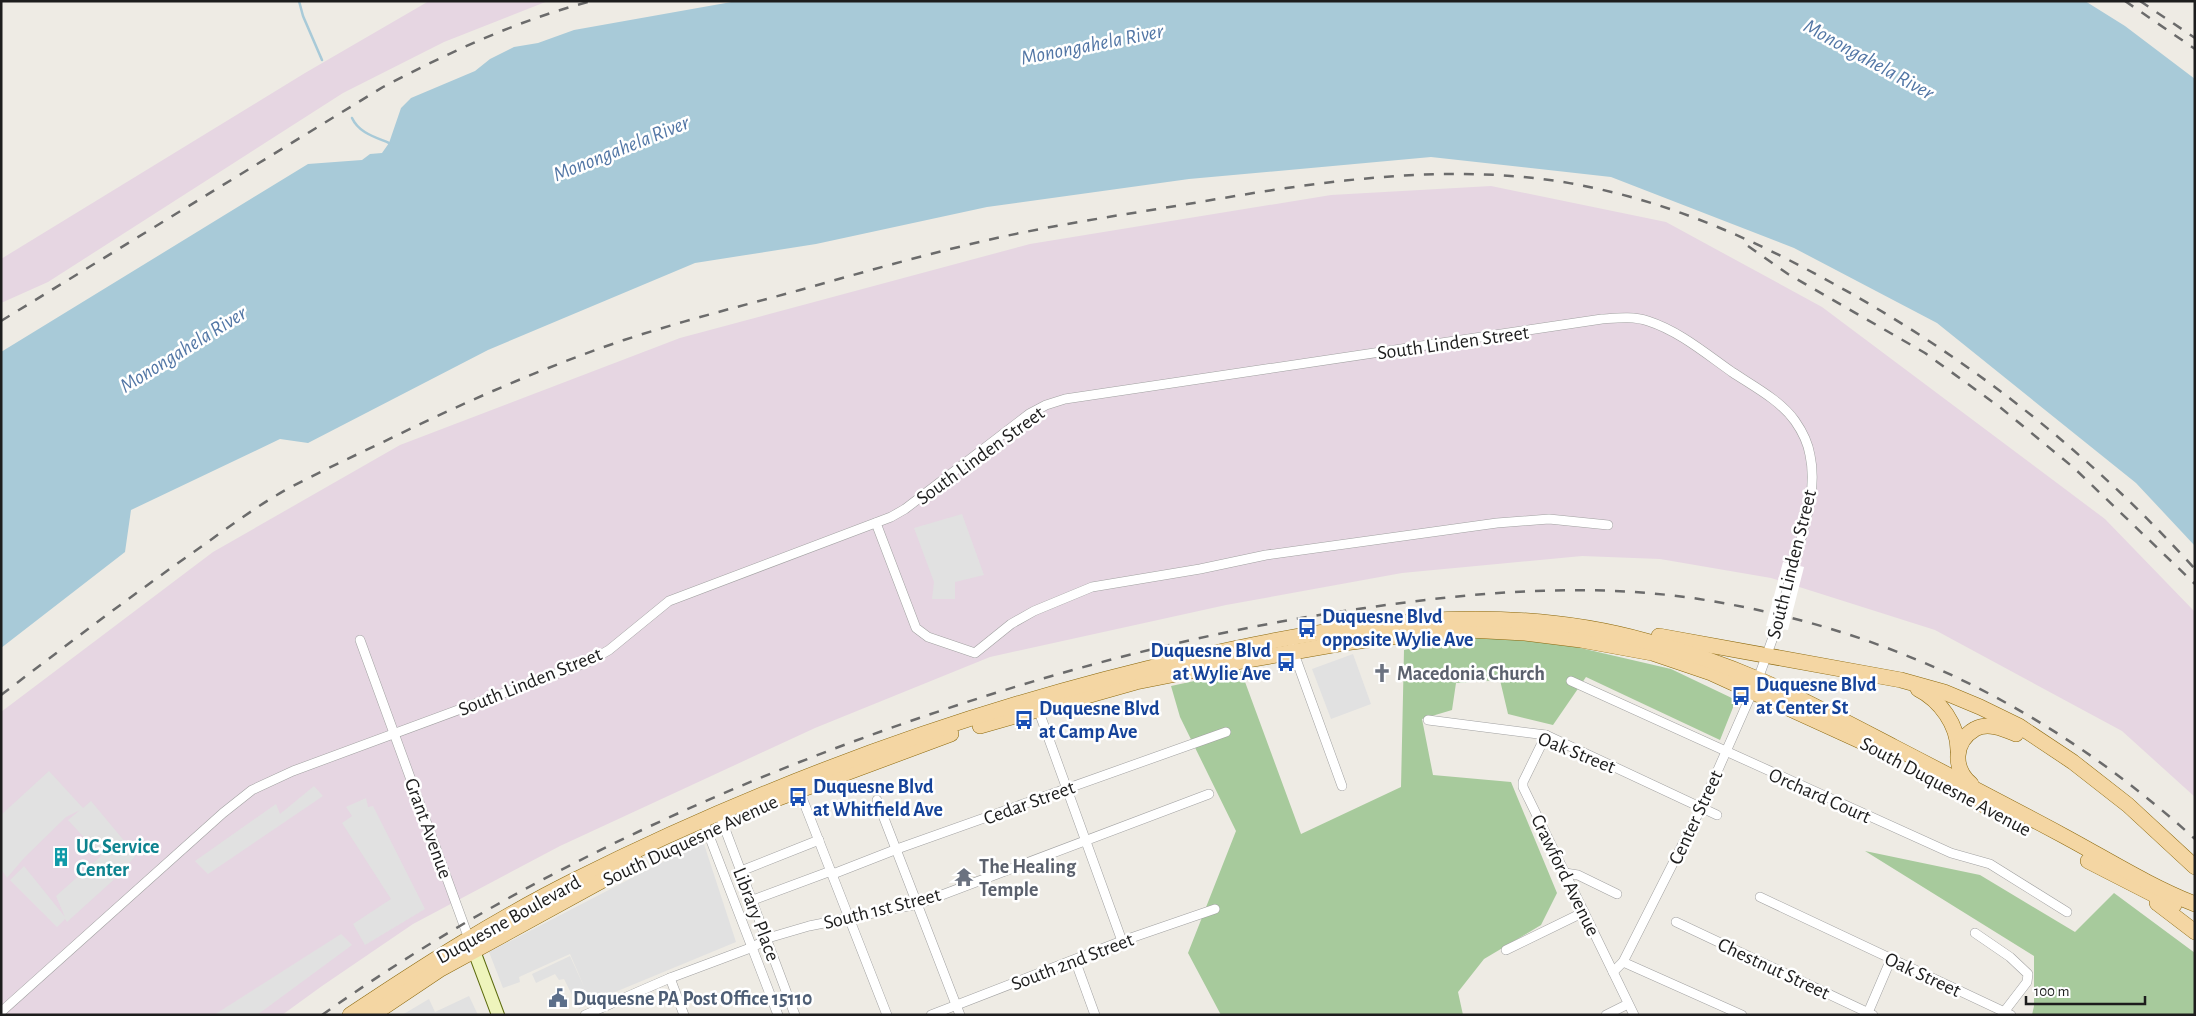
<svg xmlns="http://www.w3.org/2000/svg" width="2196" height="1016" font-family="'Alegreya Sans',sans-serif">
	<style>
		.industrial { fill: #e6d6e2 }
		.forest { fill: #a7ca9c }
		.parking { fill: #e1e1e1 }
		.water { fill: #a8cad8 }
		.pier { fill: #fff }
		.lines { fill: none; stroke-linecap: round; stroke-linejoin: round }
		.stream { stroke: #a8cad8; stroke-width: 2.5 }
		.street-casing { stroke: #a1a1a1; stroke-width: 10 }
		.secondary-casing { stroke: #5c6b0d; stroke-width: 14 }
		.primary-casing { stroke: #8b680c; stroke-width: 16 }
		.street { stroke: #fff; stroke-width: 9 }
		.secondary { stroke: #eef4bc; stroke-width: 12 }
		.primary { stroke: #f4d6a3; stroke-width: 15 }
		.rail { stroke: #6b6b6b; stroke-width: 2.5; stroke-dasharray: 10 10; stroke-linecap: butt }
		.street-bridge-casing { stroke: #a1a1a1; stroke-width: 10; stroke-linecap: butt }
		.street-bridge { stroke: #fff; stroke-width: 9 }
		.labels { text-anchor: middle; stroke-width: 5; stroke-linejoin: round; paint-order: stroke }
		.street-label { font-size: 20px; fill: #1d1d1d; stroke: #fff }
		.transit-label { font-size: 20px; font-weight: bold; fill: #164399; stroke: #fff; text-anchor: start }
		.worship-label { font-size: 20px; font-weight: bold; fill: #5b616d; stroke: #fff; text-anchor: start }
		.culture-label { font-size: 20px; font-weight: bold; fill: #0d838f; stroke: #fff; text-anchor: start }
		.service-label { font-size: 20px; font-weight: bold; fill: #4e5e75; stroke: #fff; text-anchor: start }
		.water-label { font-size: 21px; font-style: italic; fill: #5276a5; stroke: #fff }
	</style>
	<rect width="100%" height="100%" fill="#eeebe4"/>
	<g class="industrial">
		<polygon points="429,1 548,1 444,42 343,93 48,282 1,303 1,259 305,73"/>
		<polygon points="1491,186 1666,222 1822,307 2105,519 2195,612 2195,797 2122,731 1935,630 1771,578 1660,559 1582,556 1402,573 1226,605 990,657 815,728 560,846 413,924 322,986 282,1015 1,1015 1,712 213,552 400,445 680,338 1030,244 1331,195"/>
	</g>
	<g class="forest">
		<polygon points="1473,636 1559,643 1671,669 1736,700 1720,740 1586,677 1553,725 1508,714 1500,680 1456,683 1452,710 1422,719 1433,775 1511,782 1557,893 1541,925 1484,959 1458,992 1463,1015 1221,1015 1188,953 1236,831 1180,717 1171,686 1241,671 1301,834 1401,787 1404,650"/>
		<polygon points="1865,851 1980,875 2075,932 2114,893 2195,953 2195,1015 2032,1015 2034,1006 2034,956"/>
	</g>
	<g class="parking">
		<polygon points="962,514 984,575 955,582 955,599 932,599 934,582 914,528"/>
		<polygon points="1353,654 1371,704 1331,719 1312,669"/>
		<polygon points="49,771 83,808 91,801 136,855 119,875 67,922 65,919 57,927 10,880 24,866 65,917 56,896 101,856 68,820 80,810 66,817 24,858 7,878 1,869 1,815"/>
		<polygon points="314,786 323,796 208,874 195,861 276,804 280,814"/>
		<polygon points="366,798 368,807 373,806 425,909 365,945 353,924 391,899 342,823 352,816 346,807"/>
		<polygon points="703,841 736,942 591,1002 579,1009 564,979 559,980 555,974 536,983 532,974 570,956 586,991 570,954 519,977 520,982 503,988 489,952"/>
		<polygon points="341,934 352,945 257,1015 214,1015"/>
		<polygon points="469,996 478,1015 402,1015 429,999 435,1012"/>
	</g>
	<polygon class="water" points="737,1 2085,1 2125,26 2195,79 2195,546 2136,483 1937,323 1794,248 1611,177 1431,157 1189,179 987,207 816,244 695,263 488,350 308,443 280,439 131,510 125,552 1,648 1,352 308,164 362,160 370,154 382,153 389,143 401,108 411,98 475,71 490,59 514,47 538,43 574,30"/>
	<polygon class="pier" points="1783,562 1804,567 1788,630 1766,626"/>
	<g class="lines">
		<g class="stream">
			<polyline points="299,1 303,16 322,60"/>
			<path d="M352,118c7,15 23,19 37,25"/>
		</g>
		<g class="street-casing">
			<g id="street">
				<polyline points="876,523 916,628 928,637 975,653 1011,624 1034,611 1092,587 1200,569 1266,555 1497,523 1549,519 1608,525"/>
				<polyline points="360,640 469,939"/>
				<polyline points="1292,648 1342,786"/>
				<polyline points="1571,681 1951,853 1990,864 2067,912"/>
				<polyline points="1038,709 1122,941"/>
				<polyline points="1428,720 1546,735 1717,815"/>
				<polyline points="1546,735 1523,782 1523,787 1634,1015"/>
				<polyline points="799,790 887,1015"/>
				<polyline points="877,800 960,1015"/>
				<polyline points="719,813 795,1015"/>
				<polyline points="703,820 778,1015"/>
				<polyline points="741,871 819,840"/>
				<polyline points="1565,873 1578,875 1617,894"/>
				<polyline points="833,874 897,849 1226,732"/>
				<polyline points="1760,897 2011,1015"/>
				<polyline points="753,900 831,871"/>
				<polyline points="1676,922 1873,1015"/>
				<polyline points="1975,933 2010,957 2028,974 2027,982 2004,1012"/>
				<polyline points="1506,950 1584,912"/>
				<polyline points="1075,960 1095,1015"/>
				<polyline points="1623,962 1742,1015"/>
				<polyline points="1613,972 1623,962 1702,806 1758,679 1776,629"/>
				<polyline points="670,978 684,1015"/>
				<path d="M1,1012l222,-199 29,-23 41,-19 295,-109 21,-12 60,-49 222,-84 14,-8 124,-95 17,-9 19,-6 537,-80c15,-1 31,-3 46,2 31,10 57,32 84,51 21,14 48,28 63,49 7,10 13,22 15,34 8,37 -7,74 -16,109"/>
				<polyline points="585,1015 670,978 753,947 768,938 809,926 918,904 1209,794"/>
				<polyline points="931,1015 1122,941 1215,909"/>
				<polyline points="1606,1015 1628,1004"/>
				<polyline points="1867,1015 1891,959"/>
			</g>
		</g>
		<g class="secondary-casing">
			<polyline id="secondary" points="471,943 498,1015"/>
		</g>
		<g class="primary-casing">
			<g id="primary">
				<polyline points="1659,636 1901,680 1944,692 1980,707 2019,726 2073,762 2128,805 2195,867"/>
				<path d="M1918,689c22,11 40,36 40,61"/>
				<polyline points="980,726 1136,682 1237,662 1344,643 1432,632 1468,630 1525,633 1581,640 1652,653 1711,673 1869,745"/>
				<path d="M1971,784c-18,-15 -18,-42 4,-55 13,-7 29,0 41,5"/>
				<polyline points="1958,792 1999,813"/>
				<polyline points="768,802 951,734"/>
				<polyline points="2088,861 2174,905"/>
				<polyline points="2157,903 2195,932"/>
				<path d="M350,1015c72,-48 145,-95 223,-134 198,-99 402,-174 619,-223 147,-34 305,-59 454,-17 38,10 77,23 114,39 45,20 90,44 134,67 56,29 112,58 168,88 43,23 87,51 133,69"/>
				<polyline points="372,1015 439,970 636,862"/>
			</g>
		</g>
		<use href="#street" class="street"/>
		<use href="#secondary" class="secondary"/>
		<use href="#primary" class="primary"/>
		<g class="rail">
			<polyline points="2125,1 2195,49"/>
			<polyline points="2140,1 2195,38"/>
			<polyline points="1748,246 1788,274 1925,353 2001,408 2074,468 2195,584"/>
			<path d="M1,321l382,-234c67,-35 135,-67 209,-86"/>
			<path d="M1,695c62,-47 123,-94 187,-139 33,-23 65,-48 101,-68 29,-15 58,-29 88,-43 81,-40 162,-76 247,-105 58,-19 117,-34 176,-50 67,-19 134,-38 201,-53 60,-13 120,-22 181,-32 134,-23 278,-47 412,-17 80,17 156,50 227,89 141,75 267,174 374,292"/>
			<path d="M322,1015c161,-114 338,-201 522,-270 169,-63 343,-112 521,-137 111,-16 222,-26 334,-9 192,30 352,110 496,240"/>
		</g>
		<g class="street-bridge-casing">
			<polyline id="street-bridge" points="1776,629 1794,564"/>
		</g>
		<use href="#street-bridge" class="street-bridge"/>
	</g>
	<defs>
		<g id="bus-bare" transform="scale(1.5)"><path d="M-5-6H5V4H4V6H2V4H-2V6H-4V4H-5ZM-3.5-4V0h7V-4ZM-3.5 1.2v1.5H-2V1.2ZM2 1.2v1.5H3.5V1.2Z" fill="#1a4fb4" stroke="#fff" stroke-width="2.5" paint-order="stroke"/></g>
		<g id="church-bare" transform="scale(1.5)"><path d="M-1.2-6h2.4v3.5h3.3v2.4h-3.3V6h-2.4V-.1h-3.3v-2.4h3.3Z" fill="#6b7280" stroke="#fff" stroke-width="2.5" paint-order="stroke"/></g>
		<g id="building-bare" transform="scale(1.5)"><path d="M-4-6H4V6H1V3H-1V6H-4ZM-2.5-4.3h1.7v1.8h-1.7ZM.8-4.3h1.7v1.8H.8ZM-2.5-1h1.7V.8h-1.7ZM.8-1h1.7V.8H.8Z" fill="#0f9aa8" stroke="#fff" stroke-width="2.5" paint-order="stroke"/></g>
		<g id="temple-bare" transform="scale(1.5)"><path d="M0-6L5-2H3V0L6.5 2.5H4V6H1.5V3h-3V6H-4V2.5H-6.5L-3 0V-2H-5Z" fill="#6b7280" stroke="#fff" stroke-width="2.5" paint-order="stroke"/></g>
		<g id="civic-bare" transform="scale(1.5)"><path d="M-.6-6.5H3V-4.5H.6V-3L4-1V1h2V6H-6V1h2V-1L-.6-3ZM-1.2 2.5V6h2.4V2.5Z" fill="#5c6f8a" stroke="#fff" stroke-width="2.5" paint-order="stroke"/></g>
	</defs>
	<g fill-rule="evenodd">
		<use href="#bus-bare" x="1307" y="628"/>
		<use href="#bus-bare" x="1286" y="662"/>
		<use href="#church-bare" x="1382" y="673"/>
		<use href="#bus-bare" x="1741" y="696"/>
		<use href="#bus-bare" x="1024" y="720"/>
		<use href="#bus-bare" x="798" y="797"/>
		<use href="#building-bare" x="61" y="857"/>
		<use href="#temple-bare" x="964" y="877"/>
		<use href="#civic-bare" x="558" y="998"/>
	</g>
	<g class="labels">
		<g class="street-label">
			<text transform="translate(1453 342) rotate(-8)" y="7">South Linden Street</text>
			<text transform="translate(980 455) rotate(-36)" y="7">South Linden Street</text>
			<text transform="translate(1791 564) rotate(-76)" y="7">South Linden Street</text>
			<text transform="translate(530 681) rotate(-22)" y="7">South Linden Street</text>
			<text transform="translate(1577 752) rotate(22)" y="7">Oak Street</text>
			<text transform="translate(1946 786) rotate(28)" y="7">South Duquesne Avenue</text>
			<text transform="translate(1820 795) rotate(24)" y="7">Orchard Court</text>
			<text transform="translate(1029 802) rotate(-20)" y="7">Cedar Street</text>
			<text transform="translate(1695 817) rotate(-65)" y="7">Center Street</text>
			<text transform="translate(429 828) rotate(70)" y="7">Grant Avenue</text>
			<text transform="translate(690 840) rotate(-25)" y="7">South Duquesne Avenue</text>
			<text transform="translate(1566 875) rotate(64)" y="7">Crawford Avenue</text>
			<text transform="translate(882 908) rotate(-14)" y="7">South 1st Street</text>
			<text transform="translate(757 914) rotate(69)" y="7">Library Place</text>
			<text transform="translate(508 919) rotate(-29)" y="7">Duquesne Boulevard</text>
			<text transform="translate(1072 961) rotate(-21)" y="7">South 2nd Street</text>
			<text transform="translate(1774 968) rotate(25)" y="7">Chestnut Street</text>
			<text transform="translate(1923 974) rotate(25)" y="7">Oak Street</text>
		</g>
		<g class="transit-label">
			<text x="1322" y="623">Duquesne Blvd<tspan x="1322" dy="23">opposite Wylie Ave</tspan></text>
			<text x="1271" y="657" text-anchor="end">Duquesne Blvd<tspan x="1271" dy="23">at Wylie Ave</tspan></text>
			<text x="1756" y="691">Duquesne Blvd<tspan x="1756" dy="23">at Center St</tspan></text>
			<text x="1039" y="715">Duquesne Blvd<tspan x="1039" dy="23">at Camp Ave</tspan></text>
			<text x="813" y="793">Duquesne Blvd<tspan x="813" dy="23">at Whitfield Ave</tspan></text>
		</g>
		<g class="worship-label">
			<text x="1397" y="680">Macedonia Church</text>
			<text x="979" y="873">The Healing<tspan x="979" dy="23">Temple</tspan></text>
		</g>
		<g class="culture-label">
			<text x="76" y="853">UC Service<tspan x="76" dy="23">Center</tspan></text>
		</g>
		<g class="service-label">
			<text x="573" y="1005">Duquesne PA Post Office 15110</text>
		</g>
		<g class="water-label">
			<text transform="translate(1092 44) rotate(-11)" y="7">Monongahela River</text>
			<text transform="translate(1869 59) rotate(29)" y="7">Monongahela River</text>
			<text transform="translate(621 148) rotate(-22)" y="7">Monongahela River</text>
			<text transform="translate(183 349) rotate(-32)" y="7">Monongahela River</text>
		</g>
	</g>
	<rect width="2196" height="1016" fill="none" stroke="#1d1d1d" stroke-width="5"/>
	<path d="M2026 996v8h119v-8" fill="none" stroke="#1d1d1d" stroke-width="2.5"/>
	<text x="2034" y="996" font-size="15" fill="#1d1d1d" stroke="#ffffff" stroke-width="4" paint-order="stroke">100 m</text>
</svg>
